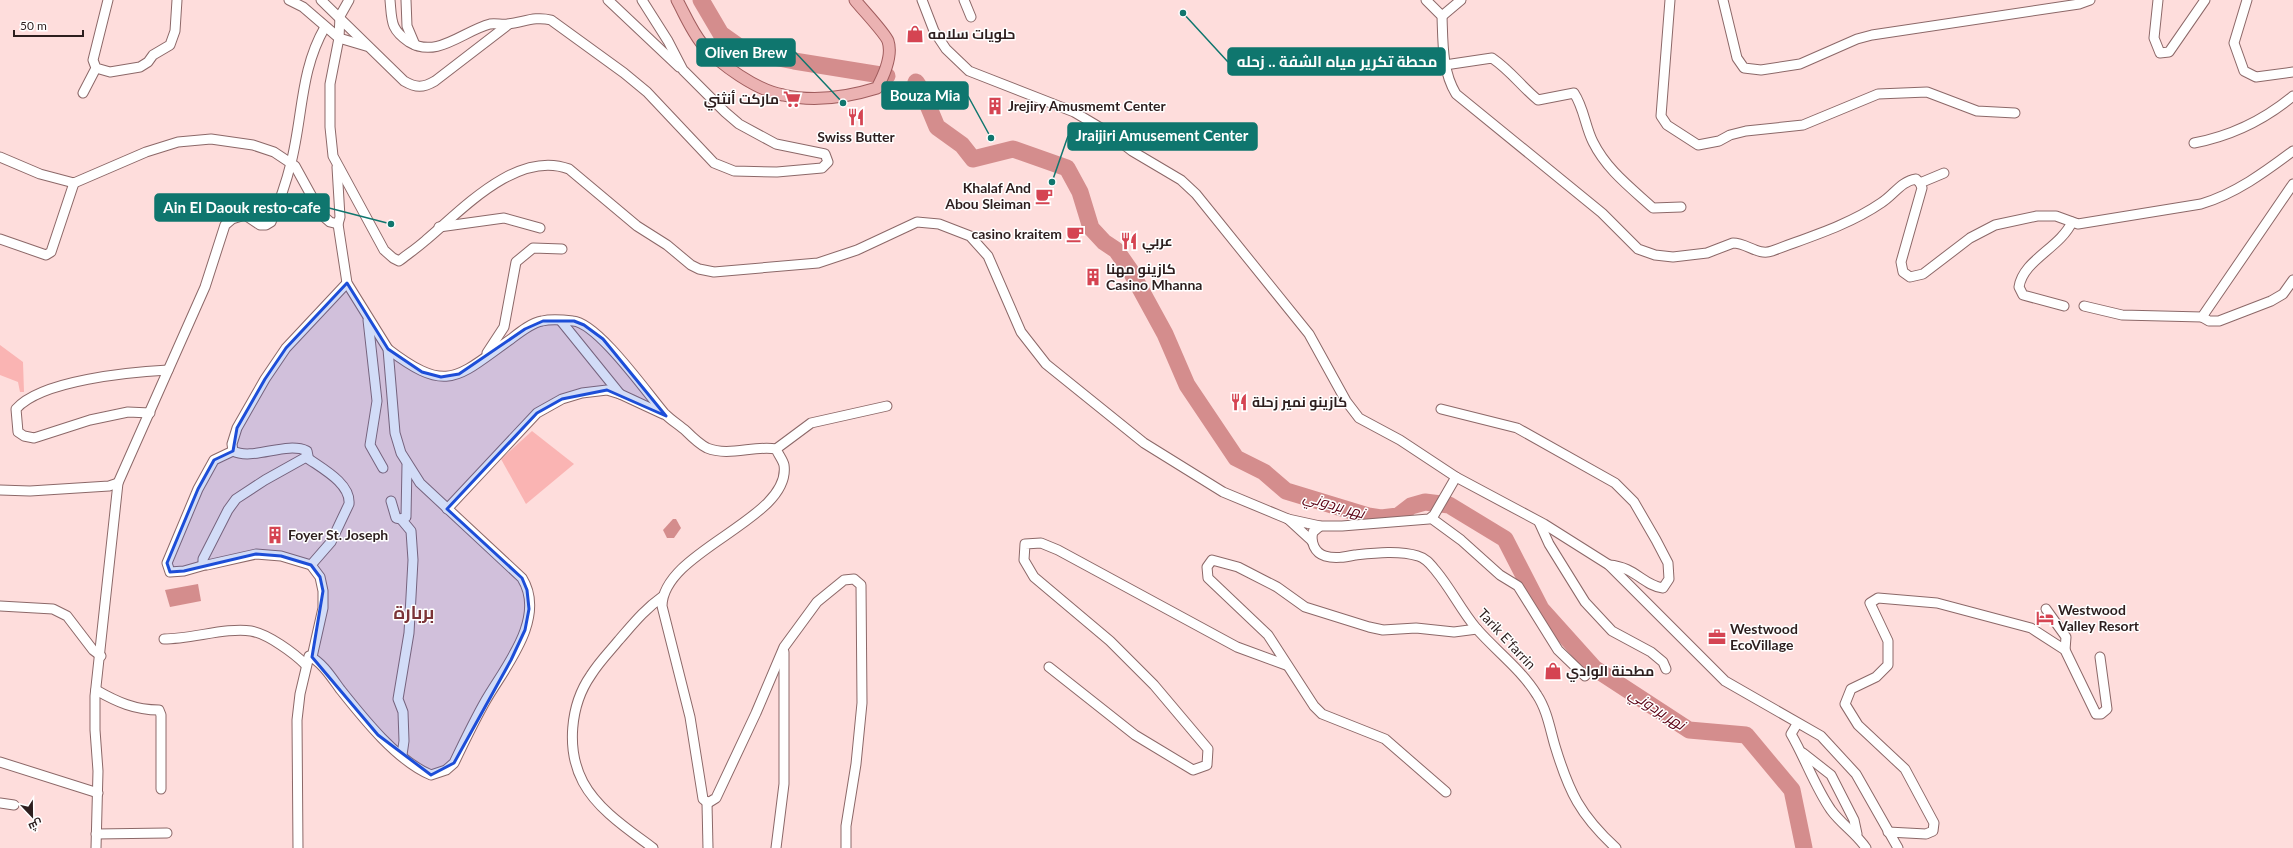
<svg xmlns="http://www.w3.org/2000/svg" width="2293" height="848" font-family="Lato,Cairo,sans-serif">
	<style>
		.green { fill: #fab4b3 }
		.water { fill: #d48d8d }
		.lines { fill: none; stroke-linecap: round; stroke-linejoin: round }
		.river { stroke: #d48d8d; stroke-width: 17 }
		.minor-casing { stroke: #8c6868; stroke-width: 11 }
		.major-casing { stroke: #9f5c5d; stroke-width: 13 }
		.minor { stroke: #fff; stroke-width: 9 }
		.major { stroke: #ebb2b2; stroke-width: 11 }
		.marked { fill: #1d4ed8; fill-opacity: 0.2; stroke: #1d4ed8; stroke-width: 3; stroke-linejoin: round }
		.labels { text-anchor: middle; stroke-width: 3; stroke-linejoin: round; paint-order: stroke }
		.poi-label { font-size: 14px; font-weight: bold; fill: #2d1e1e; stroke: #fff; text-anchor: start }
		.street-label { font-size: 14px; fill: #2d1e1e; stroke: #fff }
		.water-label { font-size: 15px; font-style: italic; fill: #5a0113; stroke: #fff }
		.district-label { font-size: 18px; font-weight: bold; fill: #7b3337; stroke: #fff }
		.leader { fill: none; stroke: #0f766e; stroke-width: 1.5 }
		.callout-dot { fill: #0f766e; stroke: #fff; stroke-width: 1.5 }
		.callout { fill: #0f766e; stroke: #0f766e; stroke-width: 1.5 }
		.callout-label { font-size: 15px; text-anchor: middle; font-weight: bold; fill: #fff }
	</style>
	<rect width="100%" height="100%" fill="#fedddc"/>
	<g class="green">
		<polygon points="0,345 23,362 24,392 20,392 18,382 0,375"/>
		<polygon points="532,431 574,464 526,504 501,459"/>
	</g>
	<g class="water">
		<polygon points="673,519 676,519 681,528 674,538 667,538 663,530"/>
		<polygon points="198,584 201,601 170,607 165,590"/>
	</g>
	<g class="lines">
		<g class="river">
			<polyline points="701,0 721,34 745,51 794,61 887,76"/>
			<polyline points="916,82 922,91 937,127 962,145 973,159 1013,149 1067,168 1080,192 1091,228 1104,242 1116,250 1130,270 1165,334 1187,385 1236,458 1264,472 1286,491 1368,516 1381,518 1398,516 1411,506 1425,502 1449,505 1505,539 1541,609 1594,668 1689,730 1746,735 1792,790 1804,848"/>
		</g>
		<g class="minor-casing">
			<g id="minor">
				<polyline points="108,0 93,60 96,68 110,72 140,67 148,62 153,55 170,45 175,31 177,0"/>
				<polyline points="289,0 303,7 339,38 366,46"/>
				<path d="M321,0l83,81c12,7 19,7 31,0l74,-57"/>
				<path d="M349,0l-9,16 -1,22 -9,46v43l3,29 51,94 9,8 6,3c9,-7 18,-13 27,-21 35,-29 91,-91 143,-71l68,57 30,19 24,20 8,4 15,3 104,-9 39,-13 60,-28 22,2 31,12 18,20 33,76 25,32 98,79 79,49 65,27"/>
				<path d="M390,0c2,21 0,29 19,42 28,17 54,-11 81,-18 6,-1 12,1 18,0 16,-2 27,-8 43,-4l73,53 23,19 67,71 20,8 43,1 45,-4 6,-6 -3,-8 -49,-10 -37,-20 -14,-12 -42,-42 -15,-29 -26,-41"/>
				<polyline points="406,0 407,26 415,45"/>
				<polyline points="608,0 679,67"/>
				<polyline points="922,0 934,31 946,49 969,71 1074,112 1106,131 1132,151 1181,180 1196,194 1309,334 1346,401 1359,418 1400,440 1456,477 1544,524 1609,565 1725,681 1821,736 1856,774 1898,848"/>
				<polyline points="964,0 971,17"/>
				<path d="M1426,0l16,16c1,27 0,55 14,78l146,119 36,36 17,6 18,2 34,-4 26,-10c14,0 25,13 39,8 37,-14 77,-26 109,-48 12,-7 20,-22 35,-24l4,4 2,5 -21,74 2,10 7,5 13,-3 47,-36 25,-13 42,-9h19l22,8 123,-20c34,-10 64,-32 92,-53"/>
				<polyline points="1670,0 1661,116 1667,125 1698,145 1719,141 1730,135 1746,131 1803,125 1878,94 1927,92 1977,111 2015,113"/>
				<polyline points="1723,0 1737,58 1744,68 1761,70 1800,64 1857,39 1872,35 2079,4 2090,0"/>
				<polyline points="2158,0 2154,38 2160,53 2169,52 2205,0"/>
				<polyline points="2247,0 2234,43 2244,71 2256,77 2293,72"/>
				<polyline points="1442,16 1461,0"/>
				<path d="M1445,65l47,-7c19,13 29,28 46,42l36,-7c10,15 11,33 19,49 14,28 37,45 60,66l28,-1"/>
				<polyline points="83,93 96,68"/>
				<path d="M2194,143c37,-7 70,-23 99,-47"/>
				<polyline points="0,157 40,174 74,183 146,152 178,142 211,139 253,145 274,152 295,166 322,215 330,222 338,224"/>
				<polyline points="1920,183 1944,173"/>
				<polyline points="439,227 504,218 540,228"/>
				<polyline points="0,239 46,255 51,252 74,183"/>
				<path d="M2064,306l-41,-11 -4,-8c4,-27 41,-39 53,-65"/>
				<polyline points="2084,306 2122,315 2202,317 2293,184"/>
				<polyline points="2202,317 2209,321 2219,321 2271,301 2283,294 2293,280"/>
				<polyline points="368,320 377,401 370,445 383,468"/>
				<polyline points="561,321 620,394"/>
				<path d="M388,349c60,46 69,28 123,-10 9,-7 20,-16 31,-18 9,-2 22,-1 31,0 25,2 74,72 92,93 6,6 14,11 21,17 6,6 13,13 21,17 22,9 47,-3 69,1 2,5 7,11 8,16 8,54 -121,85 -122,141l28,111 13,82 5,4 8,-5 40,-85 28,-66 33,-45 27,-22 10,-1 7,6 1,118 -6,61 -10,62v22"/>
				<polyline points="487,353 504,327 516,262 533,248 562,249"/>
				<path d="M1441,409l76,19 98,55 19,19 22,38 12,23 1,16 -6,9c-21,-3 -27,-21 -54,-23"/>
				<path d="M150,413l-22,-1 -38,8 -56,18 -10,-2 -6,-4 -2,-23c25,-29 115,-37 152,-39"/>
				<polyline points="776,449 811,423 887,406"/>
				<path d="M306,457c15,11 45,26 43,47l-18,38 -20,23"/>
				<polyline points="0,490 30,491 109,486 118,483"/>
				<polyline points="391,501 396,518 401,519 406,517 407,465"/>
				<polyline points="447,509 537,413 562,399 582,393 607,390 620,394 663,414"/>
				<polyline points="1431,518 1461,540 1500,575 1518,586 1558,650 1585,676"/>
				<polyline points="401,519 411,531 413,560 409,633 398,699 403,712 404,741 402,755"/>
				<polyline points="1539,522 1549,544 1585,602 1612,631 1651,652 1663,662 1666,669"/>
				<path d="M1320,526l-7,6c-3,10 2,21 12,24 10,3 20,1 30,-1 19,-2 44,-5 63,1 8,2 13,9 18,15 15,18 25,39 40,57 20,23 45,41 61,67 10,15 13,34 18,51 14,46 25,69 61,102"/>
				<polyline points="1312,541 1288,519 1320,526 1342,526 1429,519 1434,515 1456,477"/>
				<polyline points="205,565 184,571 170,572 167,563 198,489 214,460 233,451"/>
				<polyline points="0,606 53,609 67,616 93,650 101,656"/>
				<polyline points="2046,609 2066,637 2065,650"/>
				<path d="M164,639c27,0 64,-12 87,-8 17,3 43,22 55,34"/>
				<path d="M312,657l11,-49v-17l-3,-14 -9,-12 -30,-9 -25,-2 -49,11 -4,-2v-4l25,-49 8,-11 29,-19 43,-24 -1,-5c-21,-10 -54,10 -74,0l-1,-7 5,-16 28,-49 21,-31 61,-65"/>
				<polyline points="1049,667 1135,735 1193,770 1207,765 1208,749 1154,685 1110,641 1034,577 1024,560 1025,544 1041,543 1058,550 1237,647 1286,665"/>
				<path d="M96,690c21,12 39,20 63,20l2,5v74"/>
				<path d="M1797,724l-6,10c14,24 24,53 40,76 11,15 25,23 35,38"/>
				<polyline points="1803,753 1831,775 1854,820 1857,834"/>
				<polyline points="0,762 98,793"/>
				<polyline points="1446,792 1385,739 1322,714 1314,706 1268,635 1208,578 1207,567 1212,560 1238,567 1277,587 1305,607 1369,627 1383,630 1416,628 1454,632 1477,629"/>
				<polyline points="0,803 14,805"/>
				<polyline points="707,803 708,848"/>
				<polyline points="1888,832 1926,834 1933,831 1934,823 1905,769 1858,725 1845,704 1851,689 1876,677 1888,665 1888,641 1870,603 1878,598 1937,603 2031,628 2065,650 2096,714 2101,714 2107,709 2100,657"/>
				<polyline points="96,834 167,833"/>
				<path d="M96,848l2,-77 -3,-41v-34l23,-213 87,-196 20,-62 7,-6 13,-4 15,10h6l5,-3c8,-19 15,-39 20,-59 12,-47 9,-93 34,-136"/>
				<path d="M298,848l-1,-128 3,-26 9,-38c13,6 23,22 31,33 23,29 57,72 91,86l15,-5 8,-7c10,-21 20,-42 32,-63 19,-33 61,-82 36,-122l-102,-95 -19,-30 -6,-20 -7,-84 -41,-66 -9,-59 2,-7 -3,-50"/>
				<path d="M653,848c-24,-18 -55,-38 -70,-66 -17,-32 -13,-77 8,-107 8,-13 19,-24 28,-35 14,-16 26,-31 43,-43"/>
				<polyline points="776,848 784,784 784,652"/>
			</g>
		</g>
		<g class="major-casing">
			<path id="major" d="M677,0c8,15 15,32 26,45 18,20 53,45 80,50 30,7 65,2 94,-7 7,-13 16,-32 11,-47 -3,-8 -26,-32 -33,-41"/>
		</g>
		<use href="#minor" class="minor"/>
		<use href="#major" class="major"/>
	</g>
	<path class="marked" d="M347,283l41,66 34,23 19,5 18,-3 66,-45 18,-8h31l10,4 19,14 63,77 -59,-26 -45,9 -25,14 -90,96 75,69 5,12 2,19 -4,21 -14,30 -57,103 -23,12 -53,-40 -66,-78 11,-66 -3,-14 -9,-12 -30,-9 -25,-2 -72,17 -14,1 -3,-9 31,-74 16,-29 19,-9 4,-23 28,-49 21,-31z"/>
	<defs>
		<g id="shop-bare" transform="scale(1.38)"><path d="M-5-2.5h2.3a2.7 3.5 0 0 1 5.4 0H5L5.5 6h-11ZM-1.5-2.5h3a1.5 2.3 0 0 0-3 0Z" fill="#d54452" stroke="#fff" stroke-width="2.5" paint-order="stroke"/></g>
		<g id="supermarket-bare" transform="scale(1.38)"><path d="M-6-5.5h2.5l.6 2H6L4.5 2H-2.5L-4.4-4H-6ZM-1.5 3.2a1.3 1.3 0 1 0 .1 0ZM3 3.2a1.3 1.3 0 1 0 .1 0Z" fill="#d54452" stroke="#fff" stroke-width="2.5" paint-order="stroke"/></g>
		<g id="building-bare" transform="scale(1.38)"><path d="M-4-6H4V6H1V3H-1V6H-4ZM-2.5-4.3h1.7v1.8h-1.7ZM.8-4.3h1.7v1.8H.8ZM-2.5-1h1.7V.8h-1.7ZM.8-1h1.7V.8H.8Z" fill="#d54452" stroke="#fff" stroke-width="2.5" paint-order="stroke"/></g>
		<g id="restaurant-bare" transform="scale(1.38)"><path d="M-5-6h1v4h1v-4h1v4h1v-4h1v5L-1.5 .5V6h-2V.5L-5-1ZM5-6V6H3V1.5H1.5Q1.5-4 5-6Z" fill="#d54452" stroke="#fff" stroke-width="2.5" paint-order="stroke"/></g>
		<g id="cafe-bare" transform="scale(1.38)"><path d="M-5.5-4.5H6V0H3Q3 3.5 0 3.5H-2.5Q-5.5 3.5-5.5 0ZM3-3.2v2h1.7v-2ZM-6 4.5H4V6H-6Z" fill="#d54452" stroke="#fff" stroke-width="2.5" paint-order="stroke"/></g>
		<g id="hotel-bare" transform="scale(1.38)"><path d="M-6-4.5h1.5V1H6V5H4.5V3h-9V5H-6ZM-4 0a1.8 1.8 0 1 1 3.6 0ZM.5 0V-2.5h3Q6-2.5 6 0Z" fill="#d54452" stroke="#fff" stroke-width="2.5" paint-order="stroke"/></g>
		<g id="office-bare" transform="scale(1.38)"><path d="M-6-3h4V-5.5h4V-3h4V5H-6ZM-1-4.5V-3h2v-1.5ZM-6 0V1H6V0Z" fill="#d54452" stroke="#fff" stroke-width="2.5" paint-order="stroke"/></g>
	</defs>
	<g fill-rule="evenodd">
		<use href="#shop-bare" x="915" y="34"/>
		<use href="#supermarket-bare" x="792" y="99"/>
		<use href="#building-bare" x="995" y="106"/>
		<use href="#restaurant-bare" x="856" y="117"/>
		<use href="#cafe-bare" x="1044" y="196"/>
		<use href="#cafe-bare" x="1075" y="234"/>
		<use href="#restaurant-bare" x="1129" y="241"/>
		<use href="#building-bare" x="1093" y="277"/>
		<use href="#restaurant-bare" x="1239" y="402"/>
		<use href="#building-bare" x="275" y="535"/>
		<use href="#hotel-bare" x="2045" y="618"/>
		<use href="#office-bare" x="1717" y="637"/>
		<use href="#shop-bare" x="1553" y="671"/>
	</g>
	<g class="labels">
		<g class="poi-label">
			<text x="928" y="39">حلويات سلامه</text>
			<text x="779" y="104" text-anchor="end">ماركت أنثني</text>
			<text x="1008" y="111">Jrejiry Amusmemt Center</text>
			<text x="856" y="142" text-anchor="middle">Swiss Butter</text>
			<text x="1031" y="193" text-anchor="end">Khalaf And<tspan x="1031" dy="16">Abou Sleiman</tspan></text>
			<text x="1062" y="239" text-anchor="end">casino kraitem</text>
			<text x="1142" y="246">عربي</text>
			<text x="1106" y="274">كازينو مهنا<tspan x="1106" dy="16">Casino Mhanna</tspan></text>
			<text x="1252" y="407">كازينو نمير زحلة</text>
			<text x="288" y="540">Foyer St. Joseph</text>
			<text x="2058" y="615">Westwood<tspan x="2058" dy="16">Valley Resort</tspan></text>
			<text x="1730" y="634">Westwood<tspan x="1730" dy="16">EcoVillage</tspan></text>
			<text x="1566" y="676">مطحنة الوادي</text>
		</g>
		<g class="street-label">
			<text transform="translate(1507 639) rotate(47)" y="5">Tarik E'farrin</text>
		</g>
		<g class="water-label">
			<text transform="translate(1334 505) rotate(16)" y="5">نهر بردوني</text>
			<text transform="translate(1657 709) rotate(33)" y="5">نهر بردوني</text>
		</g>
		<g class="district-label">
			<text x="414" y="619">بربارة</text>
		</g>
	</g>
	<path class="leader" d="M843 103L795 52M1183 13L1228 62M991 138L968 96M1052 182L1068 136M391 224L329 208"/>
	<g class="callout-dot">
		<circle cx="843" cy="103" r="4"/>
		<circle cx="1183" cy="13" r="4"/>
		<circle cx="991" cy="138" r="4"/>
		<circle cx="1052" cy="182" r="4"/>
		<circle cx="391" cy="224" r="4"/>
	</g>
	<g class="callout">
		<rect x="697" y="39" width="98" height="27" rx="4"/>
		<rect x="1228" y="48" width="217" height="27" rx="4"/>
		<rect x="882" y="82" width="86" height="27" rx="4"/>
		<rect x="1068" y="123" width="189" height="27" rx="4"/>
		<rect x="155" y="194" width="174" height="27" rx="4"/>
	</g>
	<g class="callout-label">
		<text x="746" y="58">Oliven Brew</text>
		<text x="1337" y="67">محطة تكرير مياه الشفة .. زحله</text>
		<text x="925" y="101">Bouza Mia</text>
		<text x="1162" y="141">Jraijiri Amusement Center</text>
		<text x="242" y="213">Ain El Daouk resto-cafe</text>
	</g>
	<g transform="translate(32 816) rotate(158)" stroke="#ffffff" stroke-width="3" paint-order="stroke">
	<path d="M0-3L7 15L0 10L-7 15Z" fill="#2d1e1e"/>
	<text y="-6" font-size="11" font-weight="bold" text-anchor="middle" fill="#2d1e1e">ش</text>
	</g>
	<path d="M14 30v6h69v-6" fill="none" stroke="#2d1e1e" stroke-width="2"/>
	<text x="20" y="30" font-size="12" fill="#2d1e1e" stroke="#ffffff" stroke-width="3" paint-order="stroke">50 m</text>
</svg>
